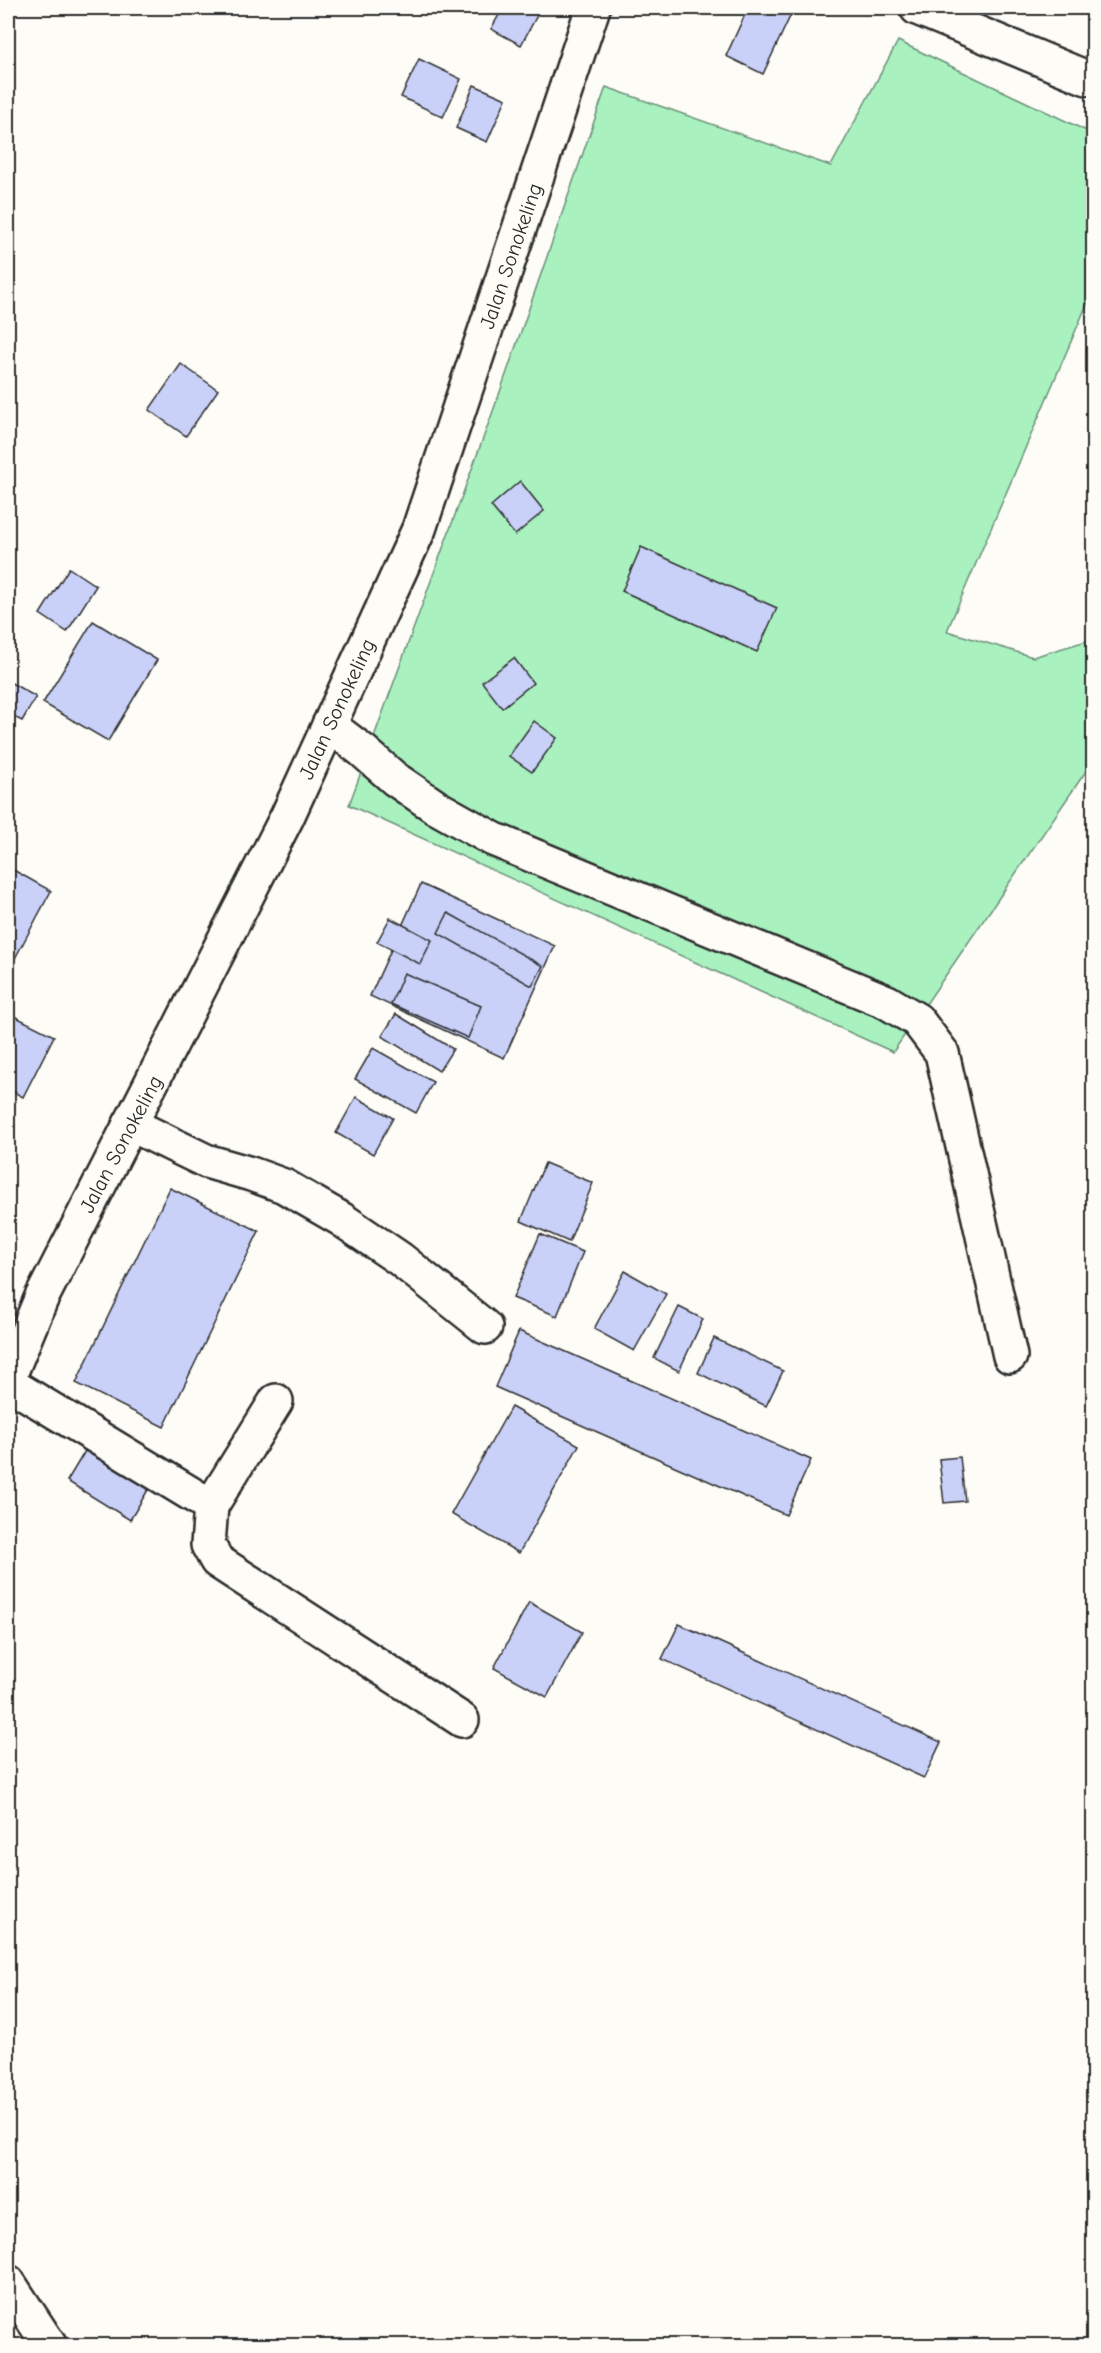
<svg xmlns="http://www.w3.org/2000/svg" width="1101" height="2353" font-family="'Comic Neue',sans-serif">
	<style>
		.green { fill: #a9f2c0; stroke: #6a8e76; stroke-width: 1.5 }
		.building { fill: #c9d1f9; stroke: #2b2b2b; stroke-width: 1.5 }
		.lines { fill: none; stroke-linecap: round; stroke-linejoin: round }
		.minor-casing { stroke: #2b2b2b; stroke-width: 38 }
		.minor { stroke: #fdfcf7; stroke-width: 33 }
		.labels { text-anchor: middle; stroke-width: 4.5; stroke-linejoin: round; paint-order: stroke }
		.street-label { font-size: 21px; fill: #2b2b2b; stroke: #fdfcf7 }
	</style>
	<rect width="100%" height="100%" fill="#fdfcf7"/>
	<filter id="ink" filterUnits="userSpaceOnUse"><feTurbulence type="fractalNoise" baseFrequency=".0167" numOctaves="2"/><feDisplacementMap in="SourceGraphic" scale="12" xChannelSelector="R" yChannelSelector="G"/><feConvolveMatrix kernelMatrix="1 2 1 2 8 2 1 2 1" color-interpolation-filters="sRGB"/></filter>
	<g filter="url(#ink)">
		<polygon class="green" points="898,41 1093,134 1093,290 947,631 1033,657 1093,639 1093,761 893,1052 349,805 500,392 606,87 831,166"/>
		<g class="building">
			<polygon points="503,8 541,8 521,45 491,29"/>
			<polygon points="748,8 794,8 763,74 726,56"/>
			<polygon points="419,59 461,79 443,117 401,97"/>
			<polygon points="474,85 506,99 487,142 456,128"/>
			<polygon points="181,364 218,390 186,436 149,410"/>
			<polygon points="520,481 544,511 515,535 491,506"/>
			<polygon points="641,547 777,608 757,652 622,591"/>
			<polygon points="69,568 96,586 67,632 40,614"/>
			<polygon points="93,621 157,660 108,741 43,703"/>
			<polygon points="514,658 533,683 502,708 482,682"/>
			<polygon points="8,681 36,697 22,721 8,714"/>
			<polygon points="534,721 557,738 532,772 509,756"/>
			<polygon points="8,867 51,891 13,962 8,959"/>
			<polygon points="421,884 555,946 504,1058 370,996"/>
			<polygon points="448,913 543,966 532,986 438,933"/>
			<polygon points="390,918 432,940 420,964 377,942"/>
			<polygon points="404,973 481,1006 468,1038 391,1004"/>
			<polygon points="8,1013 54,1036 23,1097 8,1089"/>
			<polygon points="396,1014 453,1049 439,1071 382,1036"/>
			<polygon points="373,1048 433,1082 416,1113 355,1079"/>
			<polygon points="356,1097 393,1118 373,1154 336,1133"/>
			<polygon points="545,1163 593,1183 569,1242 521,1221"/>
			<polygon points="170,1188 259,1231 164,1427 76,1383"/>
			<polygon points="540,1234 583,1252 557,1316 513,1298"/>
			<polygon points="625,1271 666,1294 634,1351 594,1329"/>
			<polygon points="679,1307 703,1319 679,1371 654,1358"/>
			<polygon points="519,1331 811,1460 786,1515 495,1387"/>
			<polygon points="714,1338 783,1371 766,1406 698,1373"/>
			<polygon points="511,1407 579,1445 519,1553 451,1514"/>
			<polygon points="88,1446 151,1485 130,1520 67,1481"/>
			<polygon points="960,1457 965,1501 944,1503 939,1459"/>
			<polygon points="529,1602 582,1632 547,1697 494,1668"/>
			<polygon points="679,1624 941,1742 924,1778 662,1659"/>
		</g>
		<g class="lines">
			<g class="minor-casing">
				<g id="minor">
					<polyline points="917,8 1087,78 1094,75"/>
					<polyline points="329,725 363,751 395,779 436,807 493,839 887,1002 917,1020 942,1053 1010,1356"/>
					<polyline points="130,1124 206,1161 251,1174 284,1186 341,1219 400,1259 485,1327"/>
					<polyline points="8,1379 41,1299 287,817 419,529 593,8"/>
					<polyline points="8,1383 211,1506 208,1545 217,1561 462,1720"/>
					<polyline points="211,1506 276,1401"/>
					<polyline points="8,2282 50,2346"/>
				</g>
			</g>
			<use href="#minor" class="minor"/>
		</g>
	</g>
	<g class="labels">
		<g class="street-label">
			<text transform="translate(511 256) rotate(-71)" y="7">Jalan Sonokeling</text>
			<text transform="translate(337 709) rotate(-65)" y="7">Jalan Sonokeling</text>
			<text transform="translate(121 1144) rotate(-62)" y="7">Jalan Sonokeling</text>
		</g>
	</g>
	<rect width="1101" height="2353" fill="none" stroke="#fdfcf7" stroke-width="30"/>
	<rect x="15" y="15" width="1071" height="2323" fill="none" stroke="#2b2b2b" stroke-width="2" filter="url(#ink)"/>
</svg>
